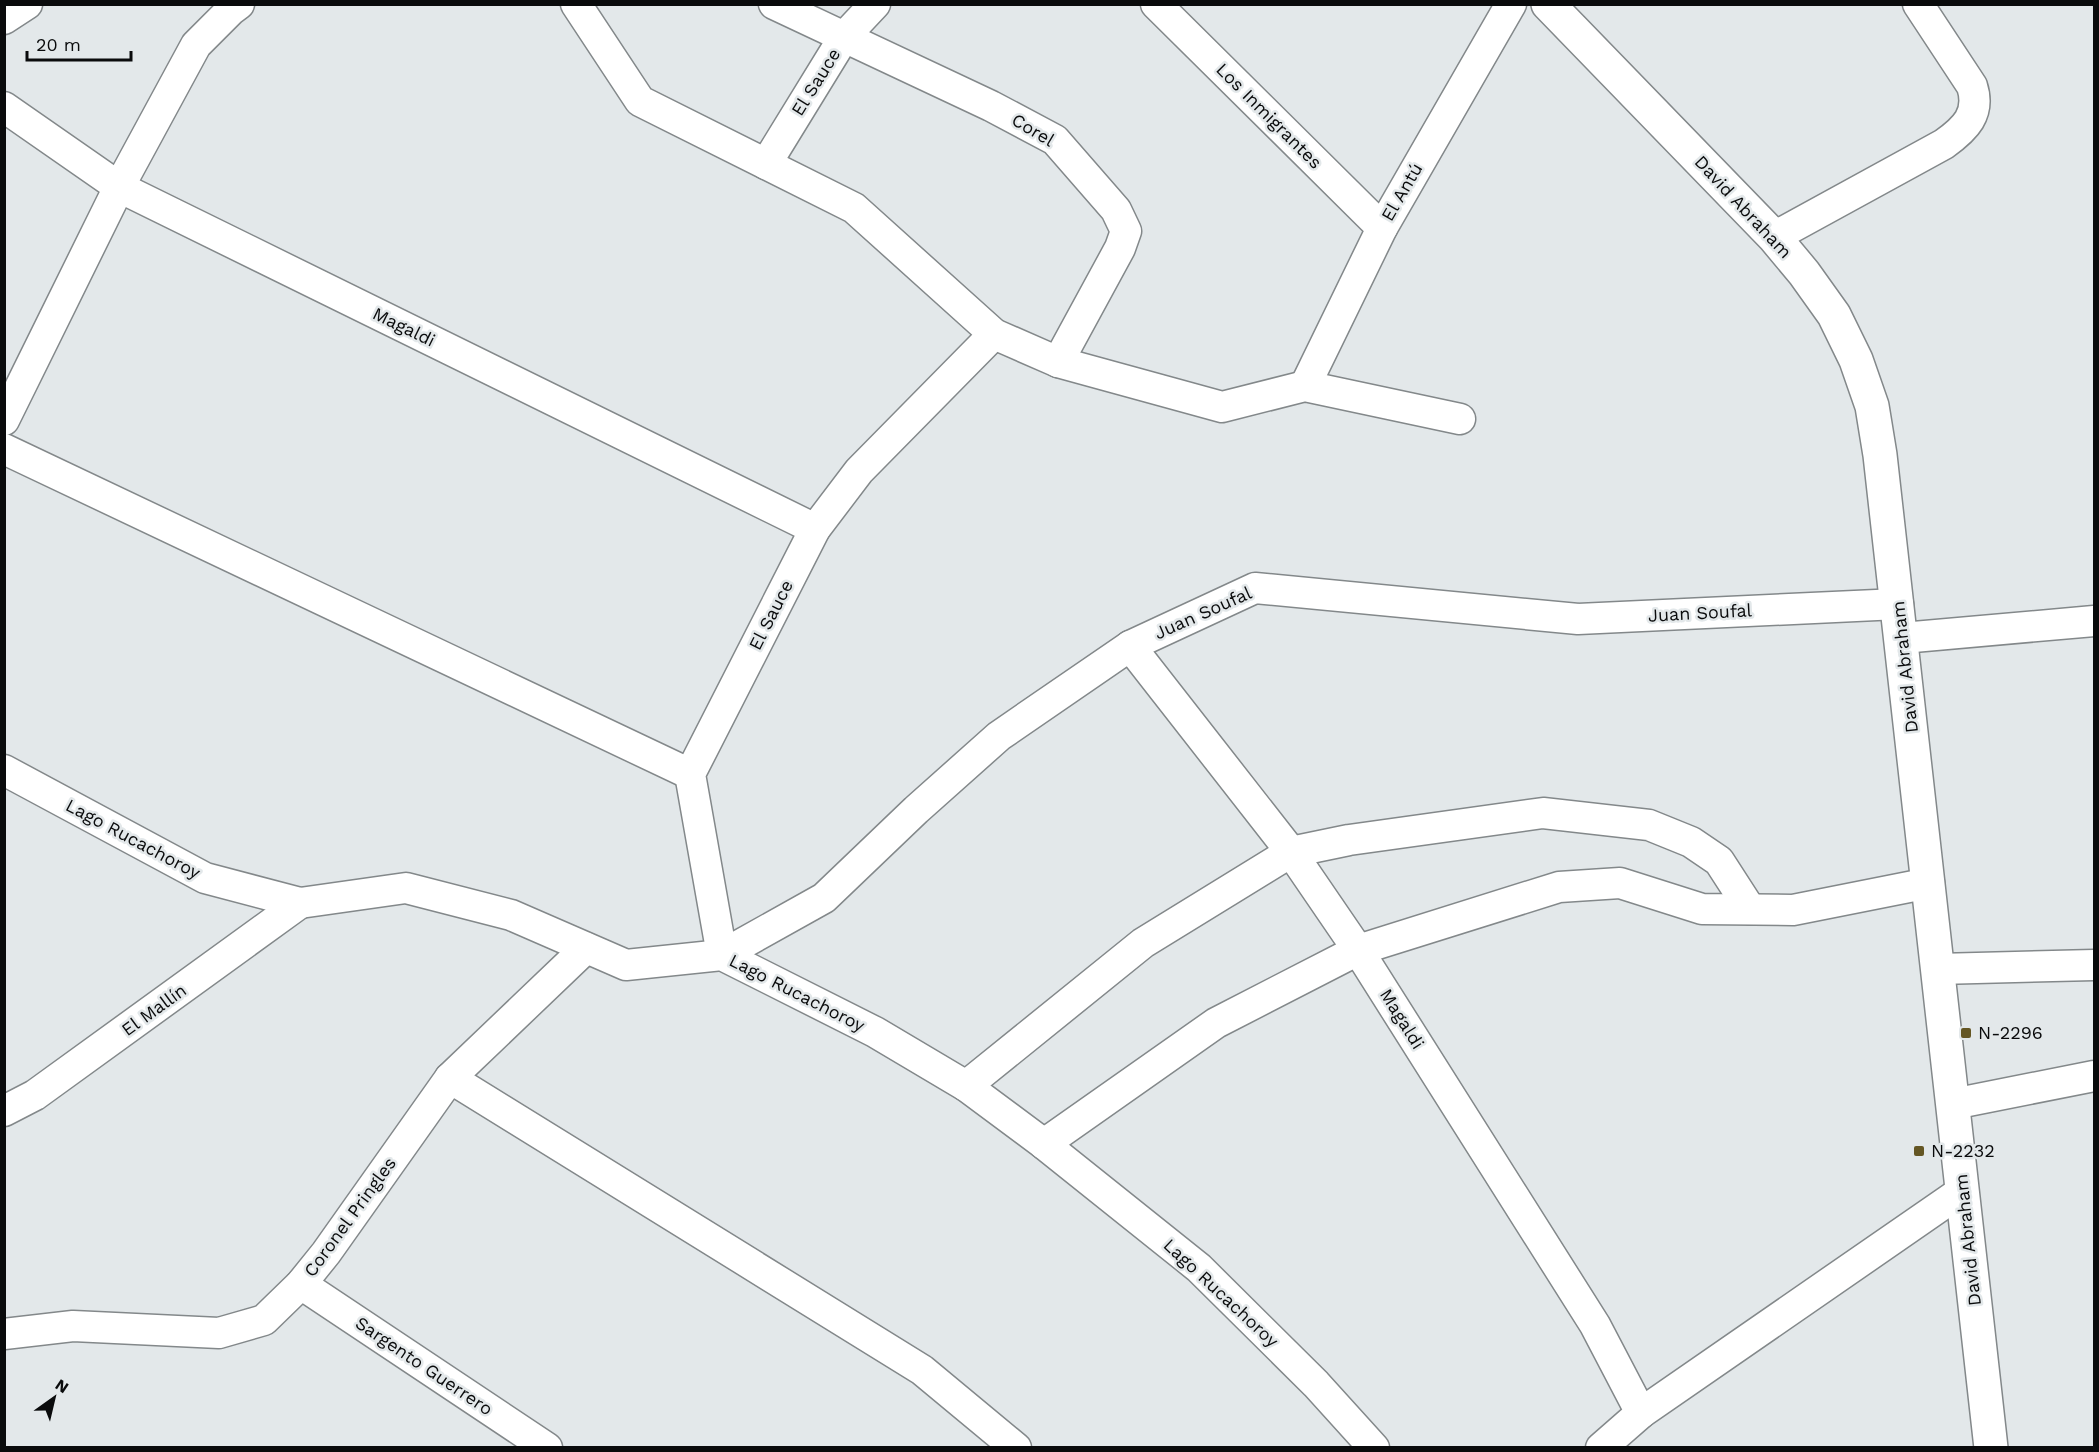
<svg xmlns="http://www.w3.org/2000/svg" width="2099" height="1452" font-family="'Work Sans',sans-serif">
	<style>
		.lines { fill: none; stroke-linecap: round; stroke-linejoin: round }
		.street-casing { stroke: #83888a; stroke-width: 33 }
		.secondary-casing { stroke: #83888a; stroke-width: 36 }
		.street { stroke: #fff; stroke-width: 30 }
		.secondary { stroke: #fff; stroke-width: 33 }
		.poi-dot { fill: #645623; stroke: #e3e8ea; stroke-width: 2 }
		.labels { text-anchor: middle; stroke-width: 5; stroke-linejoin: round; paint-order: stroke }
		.street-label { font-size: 18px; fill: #0a0b0c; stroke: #e3e8ea }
		.poi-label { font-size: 18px; fill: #0a0b0c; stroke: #e3e8ea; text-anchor: start }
	</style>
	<rect width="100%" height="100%" fill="#e3e8ea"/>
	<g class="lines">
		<g class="street-casing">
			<g id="street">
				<polyline points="576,4 640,101 854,208 994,334 1058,362 1222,407 1305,386 1460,419"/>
				<polyline points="774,4 991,106 1055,140 1116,210 1126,231 1120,248 1058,362"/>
				<polyline points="1156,4 1382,228"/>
				<polyline points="4,19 27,4"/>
				<polyline points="4,107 119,187 815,529"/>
				<polyline points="766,164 844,37 875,4"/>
				<path d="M1774,237l170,-93c21,-15 37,-30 28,-58l-54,-82"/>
				<polyline points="1305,386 1382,228 1511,4"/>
				<polyline points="4,420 119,187 196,45 231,10 239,4"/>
				<polyline points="4,449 690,774"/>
				<polyline points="1902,638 2094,621"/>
				<polyline points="1130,646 1291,852 1358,950 1595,1325 1641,1413"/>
				<polyline points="4,770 205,878 300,903 406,888 511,915 626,965 722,955 875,1032 966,1086 1044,1144 1199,1268 1316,1384 1374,1448"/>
				<polyline points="722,955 824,898 916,810 999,736 1130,646 1255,588 1578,619 1898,604"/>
				<polyline points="722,955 690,774 815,529 859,471 994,334"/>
				<polyline points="1938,969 2094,965"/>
				<polyline points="450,1078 922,1370 1016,1448"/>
				<polyline points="966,1086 1143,943 1291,852 1349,840 1543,813 1649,825 1691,842 1719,861 1750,909"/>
				<polyline points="1953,1104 2094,1076"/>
				<polyline points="4,1111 35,1095 300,903"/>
				<polyline points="1044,1144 1216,1023 1358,950 1559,887 1620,883 1702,909 1793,910 1929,883"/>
				<polyline points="301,1284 547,1448"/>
				<polyline points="4,1334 73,1326 219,1333 264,1320 301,1284 326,1253 450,1078 586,948"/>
				<polyline points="1601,1448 1641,1413 1962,1191"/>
			</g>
		</g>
		<g class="secondary-casing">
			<polyline id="secondary" points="1548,4 1774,237 1804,273 1834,315 1856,360 1872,406 1880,455 1991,1448"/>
		</g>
		<use href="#street" class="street"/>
		<use href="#secondary" class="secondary"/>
	</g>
	<g class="poi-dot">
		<rect x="1960" y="1027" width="12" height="12" rx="3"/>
		<rect x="1913" y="1145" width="12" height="12" rx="3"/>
	</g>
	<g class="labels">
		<g class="street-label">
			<text transform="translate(816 82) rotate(-58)" y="6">El Sauce</text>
			<text transform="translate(1269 116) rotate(45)" y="6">Los Inmigrantes</text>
			<text transform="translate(1033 130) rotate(31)" y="6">Corel</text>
			<text transform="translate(1402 192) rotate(-60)" y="6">El Antú</text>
			<text transform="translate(1743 207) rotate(47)" y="6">David Abraham</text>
			<text transform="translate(404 327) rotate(26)" y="6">Magaldi</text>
			<text transform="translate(1203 613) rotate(-24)" y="6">Juan Soufal</text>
			<text transform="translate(1700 613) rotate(-3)" y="6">Juan Soufal</text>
			<text transform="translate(771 615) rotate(-63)" y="6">El Sauce</text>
			<text transform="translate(1905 667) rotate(-96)" y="6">David Abraham</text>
			<text transform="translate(133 839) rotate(28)" y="6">Lago Rucachoroy</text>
			<text transform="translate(797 993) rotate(27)" y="6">Lago Rucachoroy</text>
			<text transform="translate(154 1010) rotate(-36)" y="6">El Mallín</text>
			<text transform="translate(1402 1019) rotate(58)" y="6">Magaldi</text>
			<text transform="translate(350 1217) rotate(-54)" y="6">Coronel Pringles</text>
			<text transform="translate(1968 1240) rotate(-96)" y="6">David Abraham</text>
			<text transform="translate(1221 1293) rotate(43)" y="6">Lago Rucachoroy</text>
			<text transform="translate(424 1366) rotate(34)" y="6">Sargento Guerrero</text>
		</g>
		<g class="poi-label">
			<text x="1978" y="1039">N-2296</text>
			<text x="1931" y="1157">N-2232</text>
		</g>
	</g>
	<rect width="2099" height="1452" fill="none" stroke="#0a0b0c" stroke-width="12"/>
	<g transform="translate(54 1398) rotate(34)" stroke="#e3e8ea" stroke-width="4.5" paint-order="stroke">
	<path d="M0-4.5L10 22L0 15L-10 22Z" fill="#0a0b0c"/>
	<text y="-9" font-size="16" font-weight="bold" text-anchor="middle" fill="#0a0b0c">N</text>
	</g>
	<path d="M27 51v9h104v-9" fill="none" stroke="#0a0b0c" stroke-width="3"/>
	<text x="36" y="51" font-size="18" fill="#0a0b0c" stroke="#e3e8ea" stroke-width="4.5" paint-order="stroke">20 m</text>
</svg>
